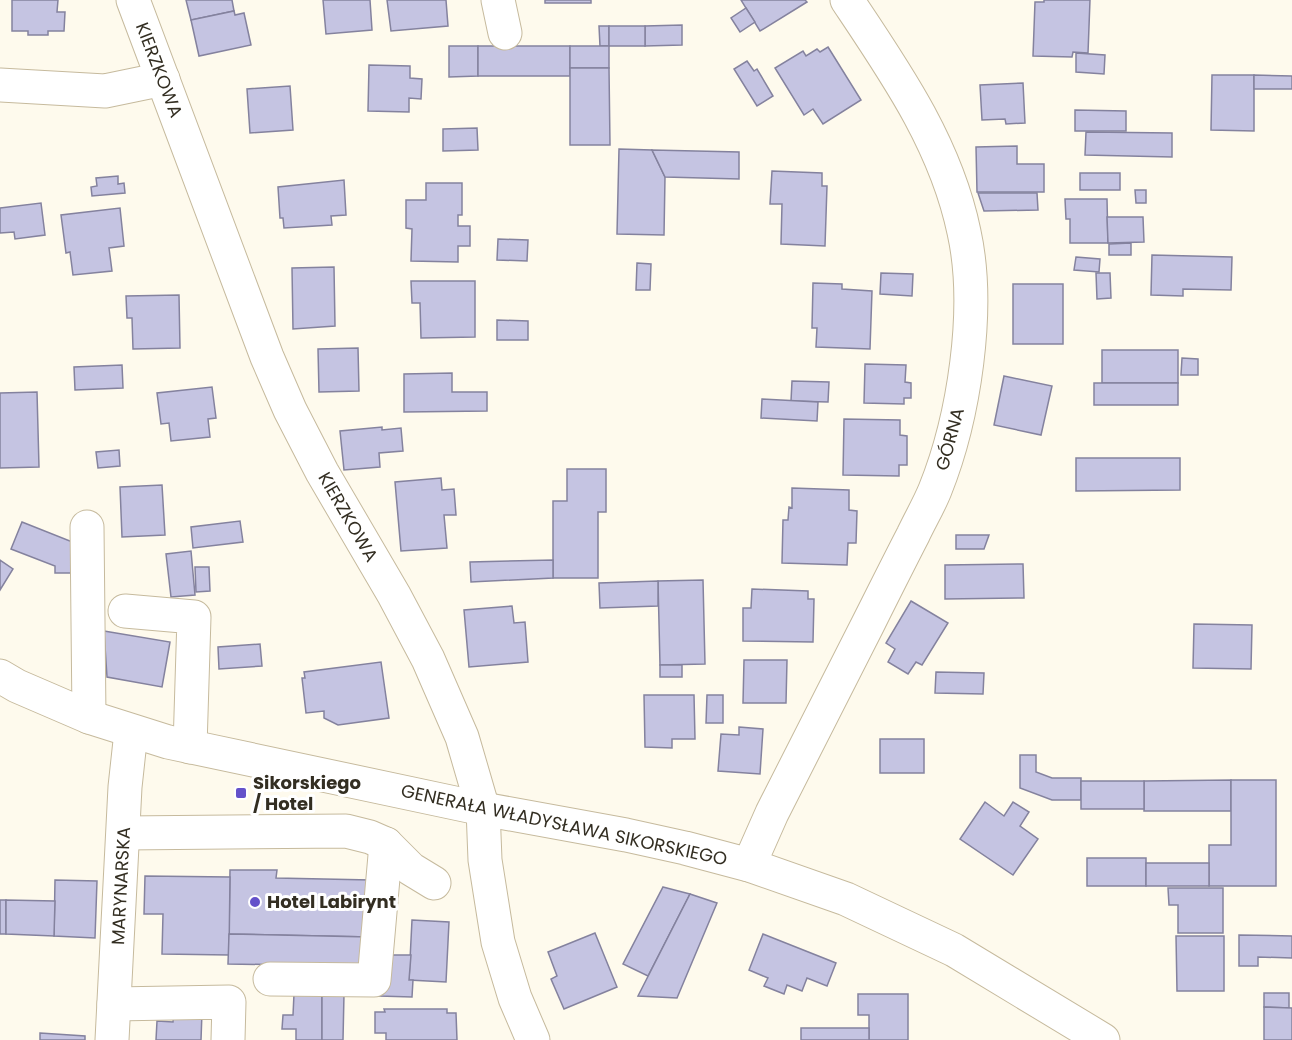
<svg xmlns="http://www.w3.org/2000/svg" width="1292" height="1040" font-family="Poppins,sans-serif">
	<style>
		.building { fill: #c5c4e2; stroke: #84829e; stroke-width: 1.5 }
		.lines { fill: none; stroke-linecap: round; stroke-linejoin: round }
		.minor-casing { stroke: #c6ba9d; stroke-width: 35 }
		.minor { stroke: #fff; stroke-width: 33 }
		.poi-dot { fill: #6451ca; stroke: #fff; stroke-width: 2 }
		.labels { text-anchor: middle; stroke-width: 6; stroke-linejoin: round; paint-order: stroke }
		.street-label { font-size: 18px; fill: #332e22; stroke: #fff }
		.poi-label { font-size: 18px; font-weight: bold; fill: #332e22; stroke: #fff; text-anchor: start }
	</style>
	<rect width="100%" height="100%" fill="#fefaed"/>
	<g class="building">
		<polygon points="12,0 58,0 57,12 65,12 64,31 48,31 48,35 28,35 28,31 12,31"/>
		<polygon points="186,0 232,0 234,11 191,20"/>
		<polygon points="323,0 370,0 372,30 326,34"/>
		<polygon points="387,0 446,0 448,26 391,31"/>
		<rect x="545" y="0" width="46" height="3"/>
		<polygon points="741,0 805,0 807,2 760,31"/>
		<polygon points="1044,0 1090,0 1088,53 1073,52 1072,57 1033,56 1035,2 1044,2"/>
		<polygon points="746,8 755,22 740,32 731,18"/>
		<polygon points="234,11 235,15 244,13 251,45 199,56 191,20"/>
		<polygon points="682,25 682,45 645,46 645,26"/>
		<polygon points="599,26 609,26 609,46 600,46"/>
		<rect x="609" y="26" width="36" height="20"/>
		<polygon points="449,46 478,46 478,76 449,77"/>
		<rect x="478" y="46" width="92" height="30"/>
		<rect x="570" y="46" width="39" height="22"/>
		<polygon points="828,47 861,100 823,124 813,109 804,115 775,68 803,51 806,56 817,49 820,52"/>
		<polygon points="1076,53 1105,55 1104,74 1076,72"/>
		<polygon points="747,61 754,71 757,69 773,96 757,106 734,69"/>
		<polygon points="369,65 410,66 410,78 422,79 421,99 409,98 409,112 368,111"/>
		<polygon points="570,68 609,68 610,145 570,145"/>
		<polygon points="1212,75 1254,75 1254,131 1211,130"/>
		<polygon points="1254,75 1292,76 1292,89 1254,89"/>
		<polygon points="1023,83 1025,123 1006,124 1005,119 982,120 980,85"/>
		<polygon points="290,86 293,130 250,133 247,89"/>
		<polygon points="1075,110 1126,111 1126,131 1075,131"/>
		<polygon points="477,128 478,150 443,151 443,129"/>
		<polygon points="1086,132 1172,133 1172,157 1085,155"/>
		<polygon points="1017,146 1017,164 1044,164 1044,192 977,192 976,147"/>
		<polygon points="619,149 652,150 665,177 664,235 617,234"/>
		<polygon points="652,150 739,152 739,179 665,177"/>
		<polygon points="772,171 822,173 822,186 827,186 825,246 781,244 782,204 770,204"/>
		<rect x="1080" y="173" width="40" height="17"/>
		<polygon points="118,176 118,184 124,183 125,193 92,196 91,187 97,186 96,178"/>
		<polygon points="344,180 346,215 331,216 332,225 284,228 283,218 280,218 278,187"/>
		<polygon points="426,183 462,183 462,215 458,215 458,226 470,226 470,246 458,246 458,262 411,261 412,229 406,228 406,200 426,200"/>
		<polygon points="1135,190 1146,190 1146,203 1136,203"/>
		<polygon points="978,193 1037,193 1038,210 984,211"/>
		<polygon points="1065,199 1107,199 1108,243 1070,243 1070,219 1066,219"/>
		<polygon points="41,203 45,235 15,239 14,232 0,233 0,208"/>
		<polygon points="120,208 124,246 109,248 112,271 73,275 70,252 66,253 61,215"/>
		<polygon points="1107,217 1143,217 1144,242 1108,243"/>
		<polygon points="498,239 528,240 527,261 497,260"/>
		<polygon points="1131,243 1131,255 1109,255 1109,244"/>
		<polygon points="1152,255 1232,257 1231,290 1183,289 1183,296 1151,295"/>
		<polygon points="1076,257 1100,259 1099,272 1074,270"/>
		<polygon points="637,263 651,264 650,290 636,290"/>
		<polygon points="334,267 335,326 293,329 292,268"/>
		<polygon points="881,273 913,274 912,296 880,294"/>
		<polygon points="1096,273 1110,273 1111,298 1097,299"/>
		<polygon points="411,281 475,281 475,337 421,338 420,303 412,303"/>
		<polygon points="813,283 842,284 842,289 872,291 870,349 816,347 817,328 812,328"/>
		<rect x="1013" y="284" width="50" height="60"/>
		<polygon points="179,295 180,348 133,349 132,318 127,318 126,296"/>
		<polygon points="497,320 528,321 528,340 497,340"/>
		<polygon points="358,348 359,391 319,392 318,349"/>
		<rect x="1102" y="350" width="76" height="33"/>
		<polygon points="1182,358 1198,359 1198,375 1181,375"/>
		<polygon points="865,364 906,365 905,382 911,383 911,398 904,398 904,404 864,403"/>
		<polygon points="122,365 123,388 75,390 74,367"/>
		<polygon points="452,373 452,392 487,392 487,411 404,412 404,374"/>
		<polygon points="1004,376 1052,386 1041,435 994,425"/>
		<polygon points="792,381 829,382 828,402 791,401"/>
		<rect x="1094" y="383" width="84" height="22"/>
		<polygon points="212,387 216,418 208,419 210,437 171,441 169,423 161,424 157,393"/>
		<polygon points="37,392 39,467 0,468 0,393"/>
		<polygon points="762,399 818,402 817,421 761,418"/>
		<polygon points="844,419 900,420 900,435 907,436 907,465 899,465 899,476 843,475"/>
		<polygon points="382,427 382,430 401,428 403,451 379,453 380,467 344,470 340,431"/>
		<polygon points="119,450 120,466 98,468 96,452"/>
		<polygon points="1076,458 1180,458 1180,490 1076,491"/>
		<polygon points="567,469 606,469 606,512 598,512 598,578 553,578 553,501 567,501"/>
		<polygon points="441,478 442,490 454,489 456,515 444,515 447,548 401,551 395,482"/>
		<polygon points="162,485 165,535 122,537 120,487"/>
		<polygon points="792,488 849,490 849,510 857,511 856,543 848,543 847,565 782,563 783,520 788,520 789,507 792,508"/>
		<polygon points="240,521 243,542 193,548 191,527"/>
		<polygon points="22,522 75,543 77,573 55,573 55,566 11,549"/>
		<polygon points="956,535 989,535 984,549 956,549"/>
		<polygon points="191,551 195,595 171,597 166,554"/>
		<polygon points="0,560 13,569 0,590"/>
		<polygon points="553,560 553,578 471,582 470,562"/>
		<polygon points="1023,564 1024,598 945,599 945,565"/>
		<polygon points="195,567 209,567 210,591 196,592"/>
		<polygon points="703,580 705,664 660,665 658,581"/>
		<polygon points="658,581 658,606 600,608 599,583"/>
		<polygon points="752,589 808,591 808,599 814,599 813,642 743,641 743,608 751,608"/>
		<polygon points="911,601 948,623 922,665 916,662 908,674 888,662 895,649 886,643"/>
		<polygon points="512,606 514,623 525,622 528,662 469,667 464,610"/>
		<polygon points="1194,624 1252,625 1251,669 1193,668"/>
		<polygon points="104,631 170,642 162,687 107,677"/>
		<polygon points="260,644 262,666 219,669 218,647"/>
		<polygon points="744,660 787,660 786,703 743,703"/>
		<polygon points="381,662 389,718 338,725 324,718 324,711 306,713 302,678 305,678 304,672"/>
		<rect x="660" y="665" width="22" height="12"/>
		<polygon points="936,672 984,673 983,694 935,693"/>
		<polygon points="644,695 694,695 695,739 672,739 672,748 645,747"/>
		<polygon points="707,695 723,695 723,723 706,723"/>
		<polygon points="739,727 763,729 760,774 718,771 721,734 739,735"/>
		<rect x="880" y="739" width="44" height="34"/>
		<polygon points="1020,755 1036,755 1036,772 1052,778 1081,778 1081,800 1052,800 1020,788"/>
		<polygon points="1231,780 1231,811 1144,811 1144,781"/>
		<polygon points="1231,780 1276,780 1276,886 1209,886 1209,845 1231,845"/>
		<rect x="1081" y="781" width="63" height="28"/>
		<polygon points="985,802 1004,816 1013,802 1029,812 1020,826 1038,839 1013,875 960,839"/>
		<rect x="1087" y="858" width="59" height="28"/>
		<rect x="1146" y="863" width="63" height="23"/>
		<polygon points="230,870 277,870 276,878 371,880 370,937 229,934"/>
		<polygon points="145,876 230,877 229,955 162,954 163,914 144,914"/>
		<polygon points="55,880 97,881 95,938 54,936"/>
		<polygon points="663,887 690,894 648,976 623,964"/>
		<polygon points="1168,888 1223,888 1223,933 1178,933 1178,905 1169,905"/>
		<polygon points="690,894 717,903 677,998 638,996"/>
		<rect x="0" y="900" width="6" height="34"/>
		<polygon points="6,900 55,901 54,936 6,934"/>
		<polygon points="412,920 449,922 446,982 409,980"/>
		<polygon points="595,933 617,987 564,1009 551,979 557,976 548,952"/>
		<polygon points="229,934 370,937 370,966 228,964"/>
		<polygon points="763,934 836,963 827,986 807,978 802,991 787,985 784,994 764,986 768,978 749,970"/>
		<polygon points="1239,935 1292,936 1292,958 1258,957 1258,966 1239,966"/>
		<polygon points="1176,936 1224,936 1224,991 1177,991"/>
		<polygon points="387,955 411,955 409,980 413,980 412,997 379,996 379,971"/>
		<polygon points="1264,993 1289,993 1289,1008 1264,1007"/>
		<polygon points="294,994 322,994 322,1040 296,1040 296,1029 282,1029 283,1015 293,1015"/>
		<polygon points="322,994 344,994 343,1040 322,1040"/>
		<polygon points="858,994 908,994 908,1040 869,1040 869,1015 858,1015"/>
		<polygon points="1264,1007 1292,1008 1292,1040 1264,1040"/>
		<polygon points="384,1009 447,1009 447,1013 456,1013 457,1040 386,1040 386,1033 375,1033 375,1012 385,1012"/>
		<polygon points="174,1011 202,1012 201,1040 156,1040 157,1021 173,1022"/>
		<rect x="801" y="1028" width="68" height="12"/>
		<polygon points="40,1033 85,1036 85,1040 40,1040"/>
	</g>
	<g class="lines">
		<g class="minor-casing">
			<g id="minor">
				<polyline points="133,0 267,357 290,410 322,472 394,595 428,659 462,737 483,809 485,860 498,942 515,998 533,1040"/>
				<polyline points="498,0 505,33"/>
				<polyline points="0,85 105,91 163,79"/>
				<polyline points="87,527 89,717"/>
				<polyline points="125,611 194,617 190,747"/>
				<polyline points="0,676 17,686 89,717 168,742 483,809 626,835 685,848 749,865 846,899 954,950 1103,1040"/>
				<polyline points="124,833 346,831 370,837 386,844 411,869 434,883"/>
				<path d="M749,865l23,-52c32,-63 64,-126 96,-189 15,-30 30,-60 45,-89 7,-15 16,-30 22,-45 29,-72 46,-181 29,-258 -18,-87 -68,-159 -117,-232"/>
				<polyline points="270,979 374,980 386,844"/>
				<polyline points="114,1004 229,1002 228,1040"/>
				<polyline points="112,1040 125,787 131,732"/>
			</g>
		</g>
		<use href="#minor" class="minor"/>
	</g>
	<g class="poi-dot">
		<rect x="235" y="787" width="12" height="12" rx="3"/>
		<circle cx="255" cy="902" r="6"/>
	</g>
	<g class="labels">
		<g class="street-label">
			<text transform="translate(159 70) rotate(69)" y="6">KIERZKOWA</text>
			<text transform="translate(950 439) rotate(-75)" y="6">GÓRNA</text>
			<text transform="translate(348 517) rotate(60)" y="6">KIERZKOWA</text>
			<text transform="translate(564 825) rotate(12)" y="6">GENERAŁA WŁADYSŁAWA SIKORSKIEGO</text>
			<text transform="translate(121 886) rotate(-87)" y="6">MARYNARSKA</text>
		</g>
		<g class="poi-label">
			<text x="253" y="789">Sikorskiego<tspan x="253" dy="21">/ Hotel</tspan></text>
			<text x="267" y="908">Hotel Labirynt</text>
		</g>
	</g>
</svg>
